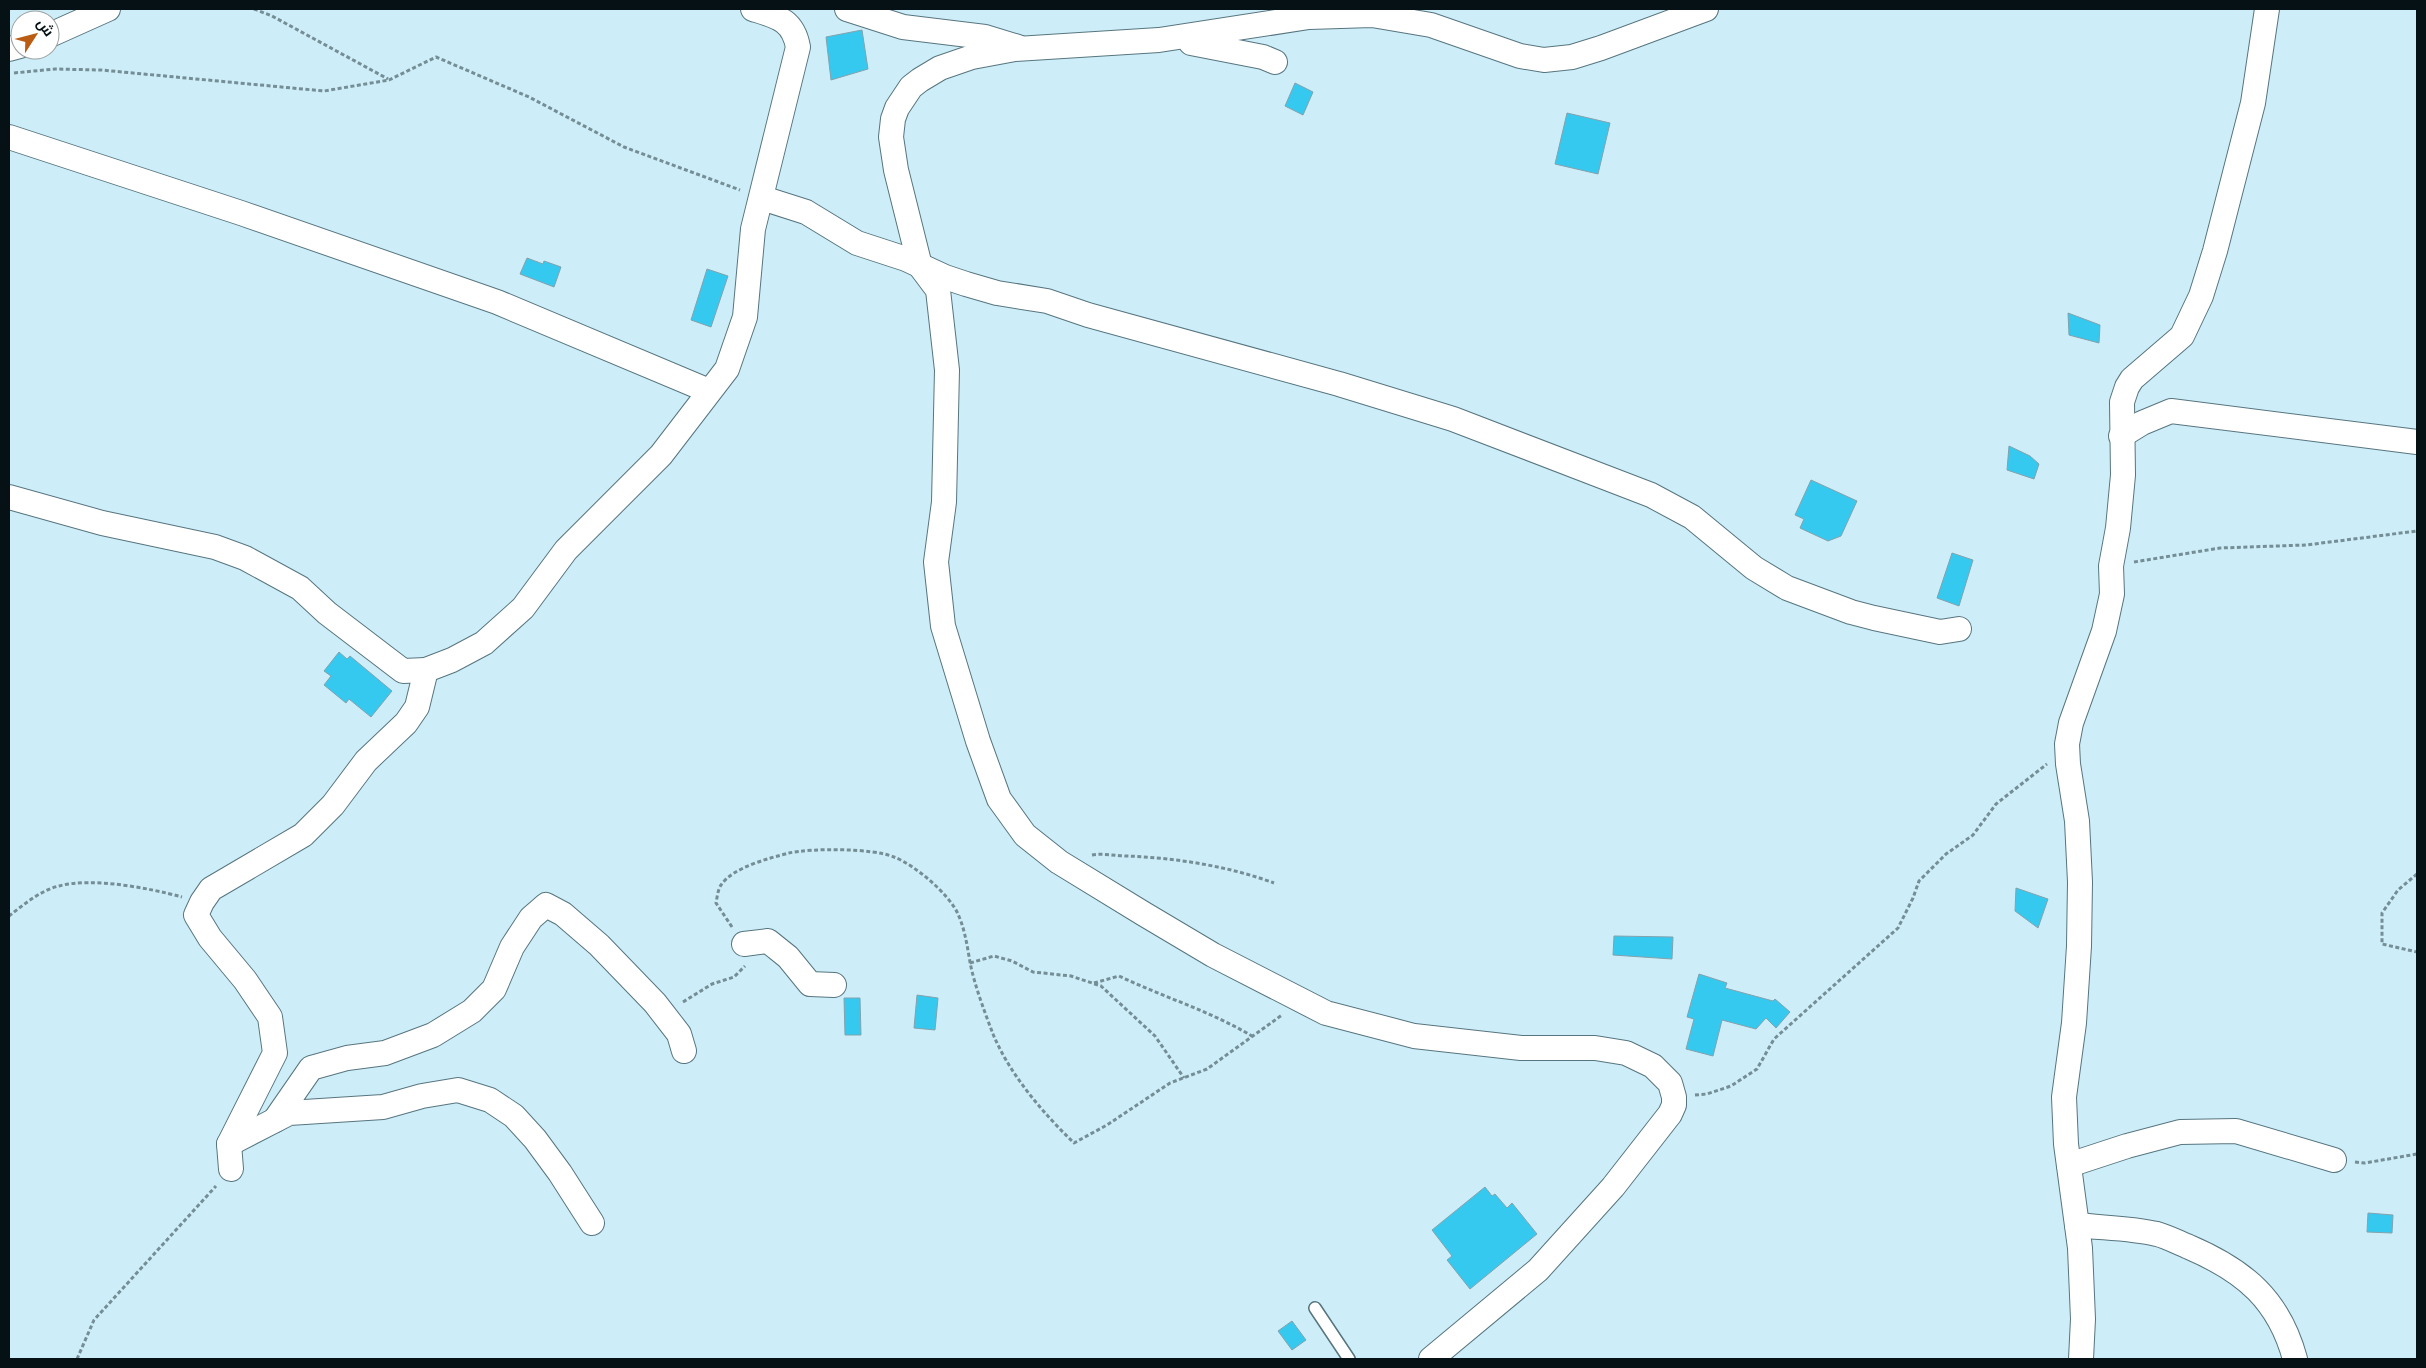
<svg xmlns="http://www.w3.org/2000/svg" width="2426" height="1368" font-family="'Noto Serif',Cairo,serif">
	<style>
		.building { fill: #36c9f0; stroke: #83a2ac }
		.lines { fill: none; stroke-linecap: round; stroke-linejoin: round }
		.lane-casing { stroke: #57757f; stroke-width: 14 }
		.street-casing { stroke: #57757f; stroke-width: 26 }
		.path { stroke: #758d95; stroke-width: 3; stroke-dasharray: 4 2.5; stroke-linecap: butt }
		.lane { stroke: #fff; stroke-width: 11 }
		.street { stroke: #fff; stroke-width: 24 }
	</style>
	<rect width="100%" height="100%" fill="#cdeef9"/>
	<g class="building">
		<polygon points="862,30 868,69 831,80 826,37"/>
		<polygon points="1295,83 1313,92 1303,115 1285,106"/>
		<polygon points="1567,113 1610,123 1598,174 1555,164"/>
		<polygon points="527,258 543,264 544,261 561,267 554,287 520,274"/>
		<polygon points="707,269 728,276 711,327 691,320"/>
		<polygon points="2068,313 2100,325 2099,343 2069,335"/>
		<polygon points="2009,446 2030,456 2039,464 2034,479 2007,470"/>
		<polygon points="1811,480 1857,501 1841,536 1828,541 1800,528 1804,519 1795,515"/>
		<polygon points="1952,553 1973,560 1959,606 1937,598"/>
		<polygon points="339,652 347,659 350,656 392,691 371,717 349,699 346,703 324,685 331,676 324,671"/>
		<polygon points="2016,888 2048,899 2038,928 2015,911"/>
		<polygon points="1614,936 1673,937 1672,959 1613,955"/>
		<polygon points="1699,974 1727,983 1725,988 1773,1001 1775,999 1790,1012 1776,1028 1766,1018 1756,1029 1722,1020 1713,1056 1686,1049 1694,1019 1687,1017"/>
		<polygon points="917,995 938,998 935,1030 914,1028"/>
		<polygon points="844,998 860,998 861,1035 845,1035"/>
		<polygon points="1485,1187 1492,1196 1495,1194 1507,1208 1512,1203 1537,1234 1470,1289 1447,1260 1452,1256 1432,1230"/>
		<polygon points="2368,1213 2393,1215 2392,1233 2367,1232"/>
		<polygon points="1292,1321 1306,1340 1292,1350 1278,1331"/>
	</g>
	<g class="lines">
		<g class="lane-casing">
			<polyline id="lane" points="1315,1308 1349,1359"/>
		</g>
		<g class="street-casing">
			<g id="street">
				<polyline points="847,9 903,27 985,37 1018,47"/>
				<polyline points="50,35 108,9"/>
				<polyline points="1191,43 1263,57 1275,62"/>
				<polyline points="9,49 20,46"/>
				<polyline points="9,137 241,213 497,302 709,391"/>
				<polyline points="762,198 806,212 857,243 906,259 945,277 966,284 997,293 1047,301 1088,315 1339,384 1453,419 1651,495 1692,517 1754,568 1787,588 1851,612 1874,618 1940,632 1959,629"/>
				<polyline points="2121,436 2142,423 2171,411 2417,442"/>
				<polyline points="9,497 102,523 215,547 245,558 300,588 327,613 403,671 426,670"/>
				<polyline points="744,944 768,941 788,957 810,984 834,985"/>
				<polyline points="275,1120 311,1068 347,1058 385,1053 433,1035 472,1011 494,989 512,947 531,918 546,905 563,914 599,945 655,1003 679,1034 684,1051"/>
				<polyline points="229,1144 289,1113 383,1107 422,1096 458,1090 490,1100 514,1116 535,1139 560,1173 592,1223"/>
				<polyline points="2069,1165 2127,1146 2180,1132 2236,1131 2334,1160"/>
				<path d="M231,1169l-2,-25 46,-91 -5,-36 -25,-37 -35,-42 -14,-23 6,-13 9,-13 92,-54 30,-30 33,-44 40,-38 11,-16 9,-37 26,-10 32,-17 39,-35 43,-58 95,-95 66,-86 18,-52 8,-88 45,-182c-5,-27 -20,-30 -45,-38"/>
				<path d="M2077,1225c26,3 54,3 80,9 11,3 22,9 32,13 56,24 90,53 106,112"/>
				<polyline points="1431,1359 1538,1270 1613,1187 1670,1114 1674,1105 1674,1097 1670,1083 1653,1066 1626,1053 1595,1048 1521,1048 1414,1036 1326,1013 1213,955 1144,914 1059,862 1025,835 999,799 978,741 943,626 936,562 944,502 947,370 938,290 920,266 896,170 891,137 893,119 897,108 911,87 920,80 940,68 972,57 1015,49 1159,40 1309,17 1372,15 1431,25 1520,56 1544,60 1572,57 1601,48 1706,9"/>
				<polyline points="2081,1359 2083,1319 2080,1248 2066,1144 2064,1097 2074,1023 2079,946 2080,882 2077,821 2068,764 2067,744 2071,723 2104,631 2112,594 2111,566 2118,528 2123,475 2122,402 2127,387 2132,379 2182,336 2201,296 2215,251 2253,103 2267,9"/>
			</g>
		</g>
		<g class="path">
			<polyline points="254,9 272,16 388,79"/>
			<polyline points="14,73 55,69 101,70 324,91 389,80 436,57 529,97 624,147 740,190"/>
			<polyline points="2134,562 2220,548 2306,545 2417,531"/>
			<path d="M1092,855c11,-2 23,1 35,1 49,2 101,10 147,27"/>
			<polyline points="2417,874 2398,890 2382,913 2382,944 2417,952"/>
			<path d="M9,916c14,-11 32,-26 50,-30 33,-9 90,2 123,11"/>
			<path d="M732,927l-16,-24c1,-5 2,-14 5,-18 12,-18 49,-27 68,-32 23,-5 84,-5 105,4 21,8 55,37 64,57 7,16 9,31 12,48 4,22 15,51 23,72 17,41 50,79 81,109l33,-18 63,-42 37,-14 75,-54"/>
			<polyline points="970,963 994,956 1012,961 1033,972 1071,976 1101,986 1155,1036 1184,1078"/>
			<path d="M1094,983l25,-7c44,21 91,35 133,60"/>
			<polyline points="683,1002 712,984 734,977 745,966"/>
			<polyline points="1695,1095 1707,1094 1731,1086 1757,1069 1774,1039 1898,928 1913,898 1919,881 1946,854 1973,835 1996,804 2047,764"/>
			<polyline points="2355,1162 2365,1163 2417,1154"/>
			<polyline points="77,1359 94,1320 216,1186"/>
		</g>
		<use href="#lane" class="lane"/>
		<use href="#street" class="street"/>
	</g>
	<rect width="2426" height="1368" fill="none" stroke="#061115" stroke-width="20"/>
	<g transform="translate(35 35) rotate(54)"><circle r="24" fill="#ffffff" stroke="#9ba0a1"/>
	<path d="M0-4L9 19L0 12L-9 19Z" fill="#bb5c14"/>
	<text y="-8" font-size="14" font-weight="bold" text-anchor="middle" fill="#061115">ش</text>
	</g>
</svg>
